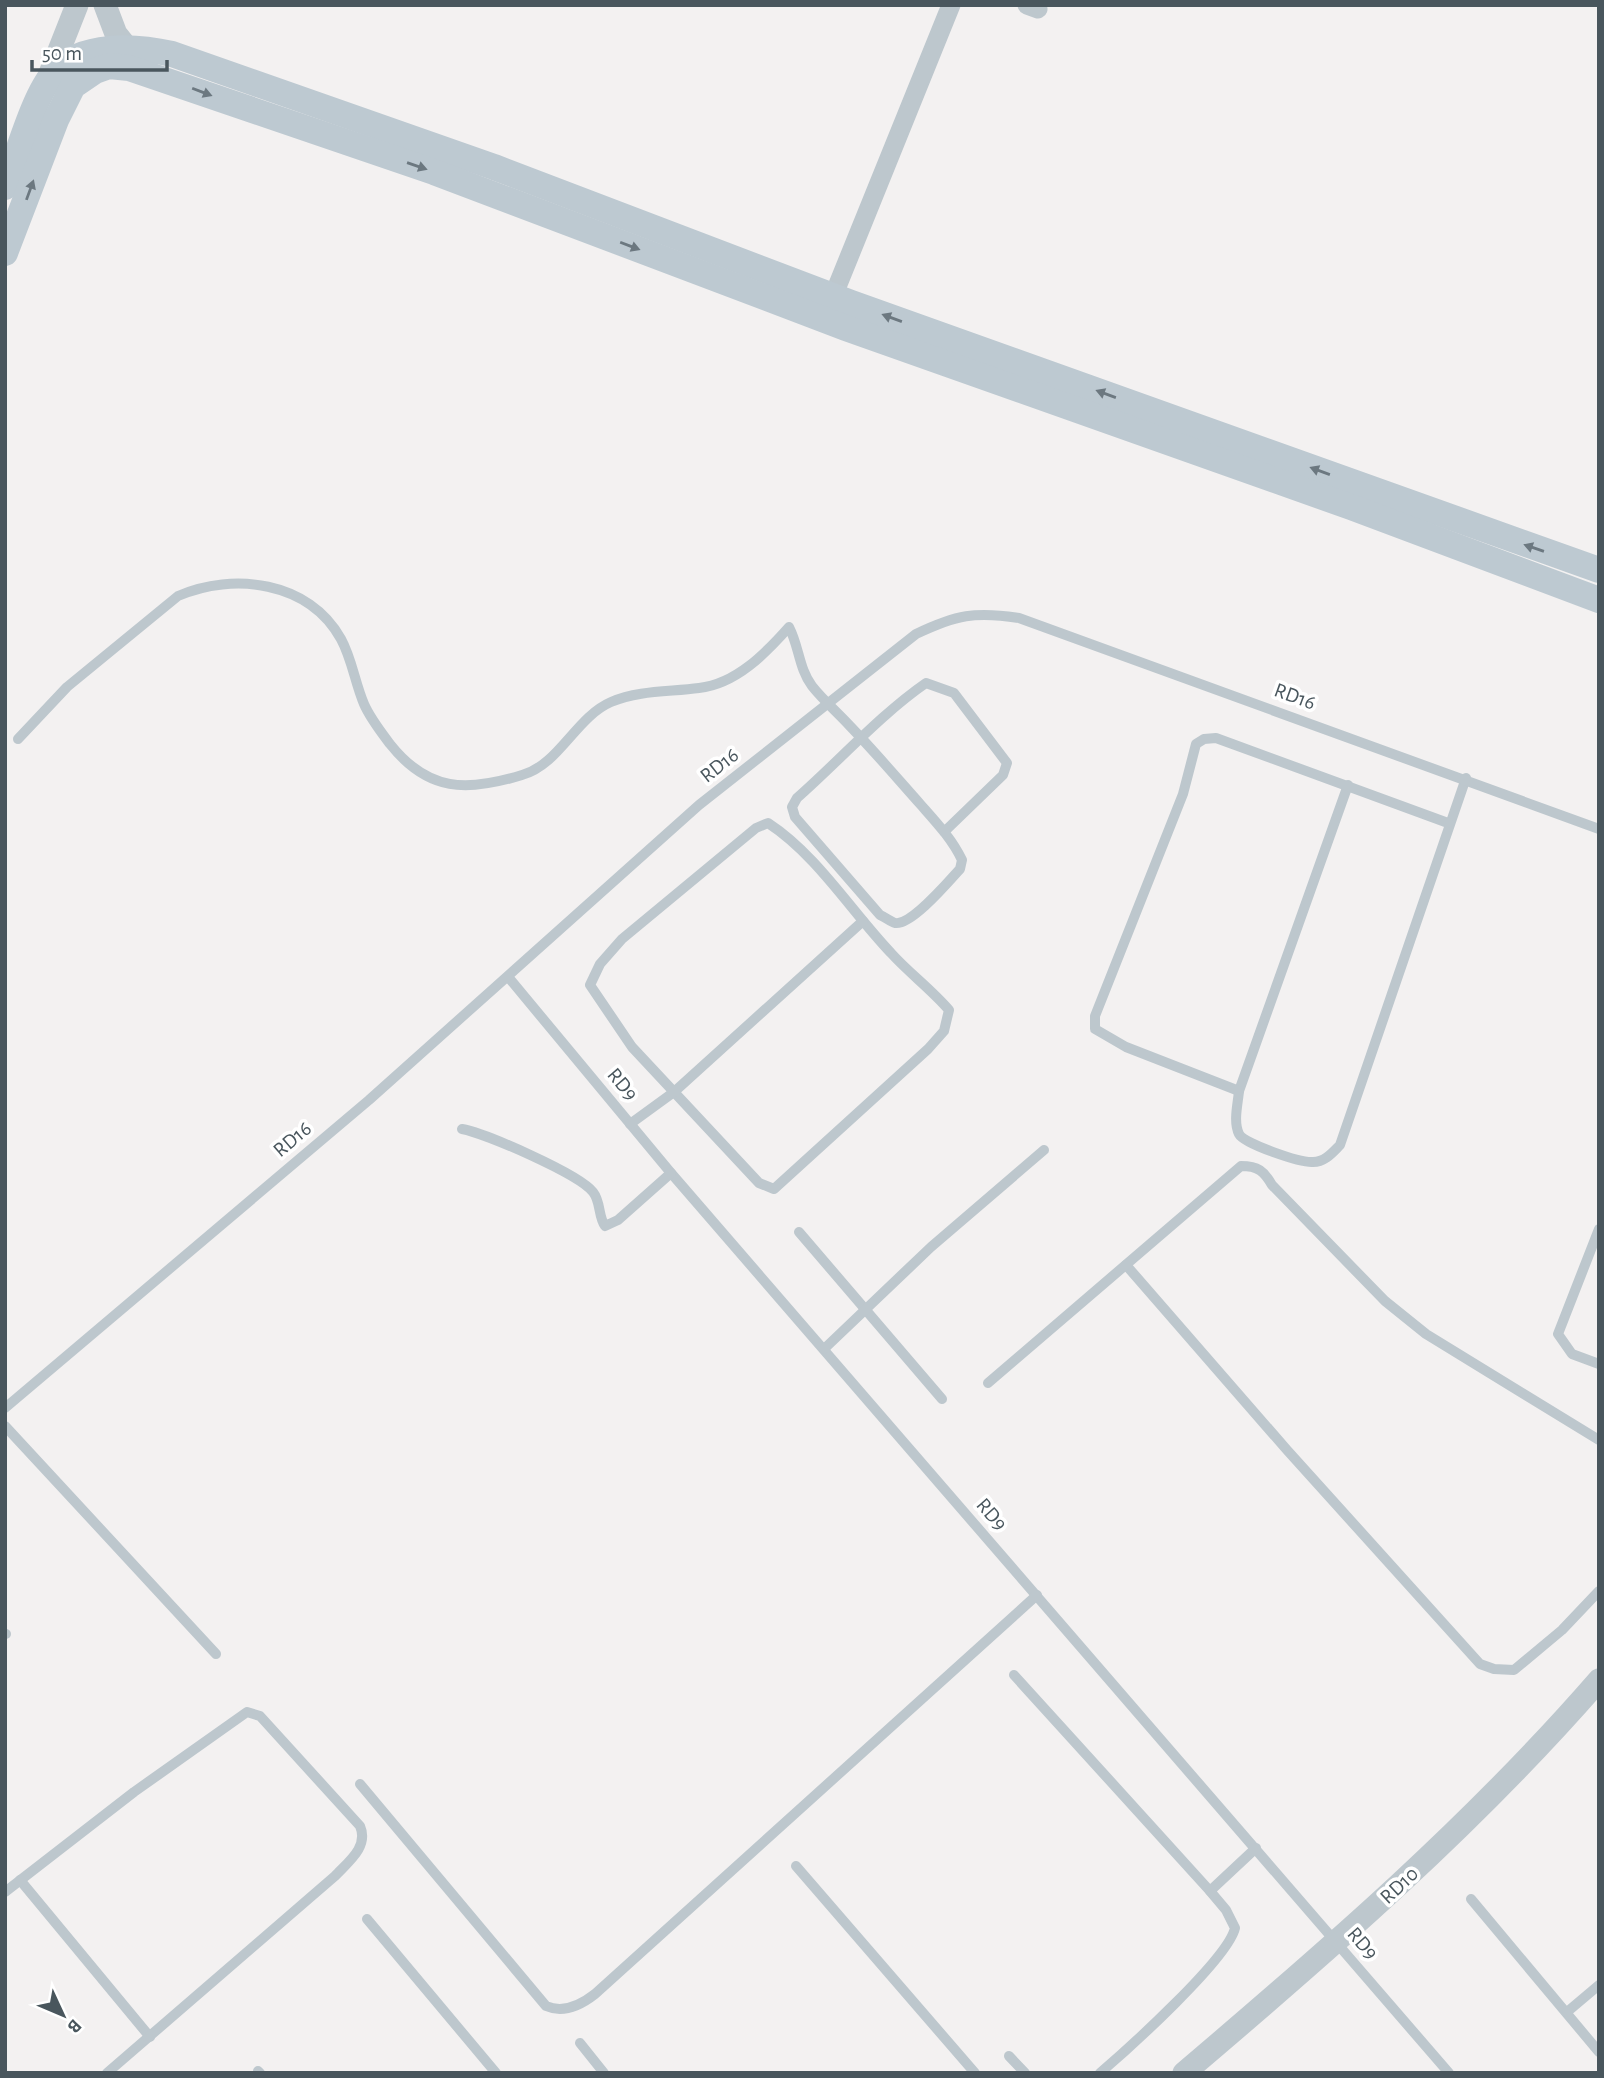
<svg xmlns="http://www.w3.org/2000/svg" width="1604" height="2078" font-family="'Alegreya Sans',sans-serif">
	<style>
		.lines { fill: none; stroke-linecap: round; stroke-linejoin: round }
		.service { stroke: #bdc7cd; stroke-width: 10 }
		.minor { stroke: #bdc7cd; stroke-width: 19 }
		.tertiary { stroke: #bdc7cd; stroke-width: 23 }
		.secondary { stroke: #bdc9d1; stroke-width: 26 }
		.oneway { fill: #6c7880 }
		.labels { text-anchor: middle; stroke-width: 7; stroke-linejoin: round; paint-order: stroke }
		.street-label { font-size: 21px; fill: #49565d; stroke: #fff }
	</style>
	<rect width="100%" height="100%" fill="#f3f1f1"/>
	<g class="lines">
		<g class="service">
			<path d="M18,739l49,-52 111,-91c55,-24 131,-15 163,43 11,20 14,44 23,65 6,14 17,28 26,40 38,48 77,48 132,31 37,-10 54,-58 89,-73 28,-12 59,-10 88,-14 37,-4 67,-35 90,-61 10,19 10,42 23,59 11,14 25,26 37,39 25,26 48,53 72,80 15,17 31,34 41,55l-2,9c-11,12 -49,57 -65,54 -4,-1 -10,-6 -15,-8l-85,-98 -3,-10 5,-9c41,-36 84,-84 129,-115l28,10 53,70 -4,12 -59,57"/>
			<path d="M1348,785l-109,306c-1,12 -6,31 0,43 5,10 62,29 74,28 12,0 20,-10 27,-17l126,-367"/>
			<path d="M768,823c49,32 83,88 123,130 18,20 40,36 58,57l-5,21 -16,18 -154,140 -15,-6 -127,-136 -42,-62 10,-21 22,-25 134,-111z"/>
			<polyline points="509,978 671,1173 1449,2073"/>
			<polyline points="1239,1091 1126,1047 1095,1029 1095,1016 1183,794 1196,744 1204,739 1216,738 1448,823"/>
			<polyline points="630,1124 674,1092 863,921"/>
			<path d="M462,1129c23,4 117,45 131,63 8,10 5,24 12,34l13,-6 53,-47"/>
			<polyline points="1599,1229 1558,1334 1572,1354 1599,1364"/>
			<polyline points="799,1232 942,1399"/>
			<polyline points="1126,1265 1287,1450 1480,1664 1494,1669 1514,1670 1562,1630 1599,1591"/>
			<polyline points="824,1349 931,1247 1044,1150"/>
			<path d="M988,1383l253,-217c17,0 23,5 31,19l113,116 41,33 173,106"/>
			<path d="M5,1408l364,-308 330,-295 217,-171c40,-19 59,-23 103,-16l580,211"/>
			<polyline points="5,1426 216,1654"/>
			<polyline points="5,1634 6,1634"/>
			<polyline points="1014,1675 1210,1891"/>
			<path d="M360,1784l186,222c18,8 35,-1 49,-12l442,-399"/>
			<polyline points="796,1866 975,2073"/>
			<polyline points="20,1880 150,2037"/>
			<path d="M5,1892l129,-100 113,-80 13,4 100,110c9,21 -12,36 -25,50l-228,197"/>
			<polyline points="1471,1899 1599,2052"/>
			<polyline points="367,1919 496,2073"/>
			<polyline points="1567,2012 1599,1985"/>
			<polyline points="580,2043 604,2073"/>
			<polyline points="1009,2056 1025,2073"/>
			<polyline points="258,2071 260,2073"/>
			<path d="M1100,2073c28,-24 128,-114 135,-145l-9,-18 -16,-19 46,-43"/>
		</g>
		<g class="minor">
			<polyline points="1027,5 1038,9"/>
			<polyline points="828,309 951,5"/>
		</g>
		<g class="tertiary">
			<polyline points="105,5 116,34 136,59"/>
			<polyline points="47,81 77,5"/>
			<path d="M1184,2073c146,-124 289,-248 415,-393"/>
		</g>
		<g class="secondary">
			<path d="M5,187c12,-29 29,-93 49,-114 28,-31 82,-27 118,-19l322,113 357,136 748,267"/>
			<polyline points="5,253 56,120 73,86 95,71 109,66 129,68 434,172 846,328 1351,507 1599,600"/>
		</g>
	</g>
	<defs><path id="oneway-solid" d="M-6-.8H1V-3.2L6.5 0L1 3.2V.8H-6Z" transform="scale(1.75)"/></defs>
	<g class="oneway">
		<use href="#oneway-solid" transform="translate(202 92) rotate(21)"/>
		<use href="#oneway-solid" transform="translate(417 166) rotate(19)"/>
		<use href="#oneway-solid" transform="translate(30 190) rotate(-70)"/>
		<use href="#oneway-solid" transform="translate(630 246) rotate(21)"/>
		<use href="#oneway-solid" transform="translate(892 318) rotate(-160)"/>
		<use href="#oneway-solid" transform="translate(1106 394) rotate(-160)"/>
		<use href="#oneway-solid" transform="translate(1320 471) rotate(-160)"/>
		<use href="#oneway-solid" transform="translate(1534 548) rotate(-161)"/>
	</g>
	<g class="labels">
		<g class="street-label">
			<text transform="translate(1295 696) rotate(20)" y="7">RD16</text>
			<text transform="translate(719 765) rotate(-38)" y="7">RD16</text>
			<text transform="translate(623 1084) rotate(50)" y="7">RD9</text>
			<text transform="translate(292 1139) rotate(-40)" y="7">RD16</text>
			<text transform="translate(992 1514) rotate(49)" y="7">RD9</text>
			<text transform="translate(1399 1885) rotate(-43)" y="7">RD10</text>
			<text transform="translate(1363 1943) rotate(49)" y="7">RD9</text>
		</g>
	</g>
	<rect width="1604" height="2078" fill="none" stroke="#49565d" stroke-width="14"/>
	<g transform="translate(63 2015) rotate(134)" stroke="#ffffff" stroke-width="5" paint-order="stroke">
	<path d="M0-5L12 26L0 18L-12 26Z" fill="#49565d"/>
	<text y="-10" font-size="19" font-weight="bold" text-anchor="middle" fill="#49565d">B</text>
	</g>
	<path d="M32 60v10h135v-10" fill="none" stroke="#49565d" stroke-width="3.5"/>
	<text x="42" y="60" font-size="21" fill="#49565d" stroke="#ffffff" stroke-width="5" paint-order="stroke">50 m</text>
</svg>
